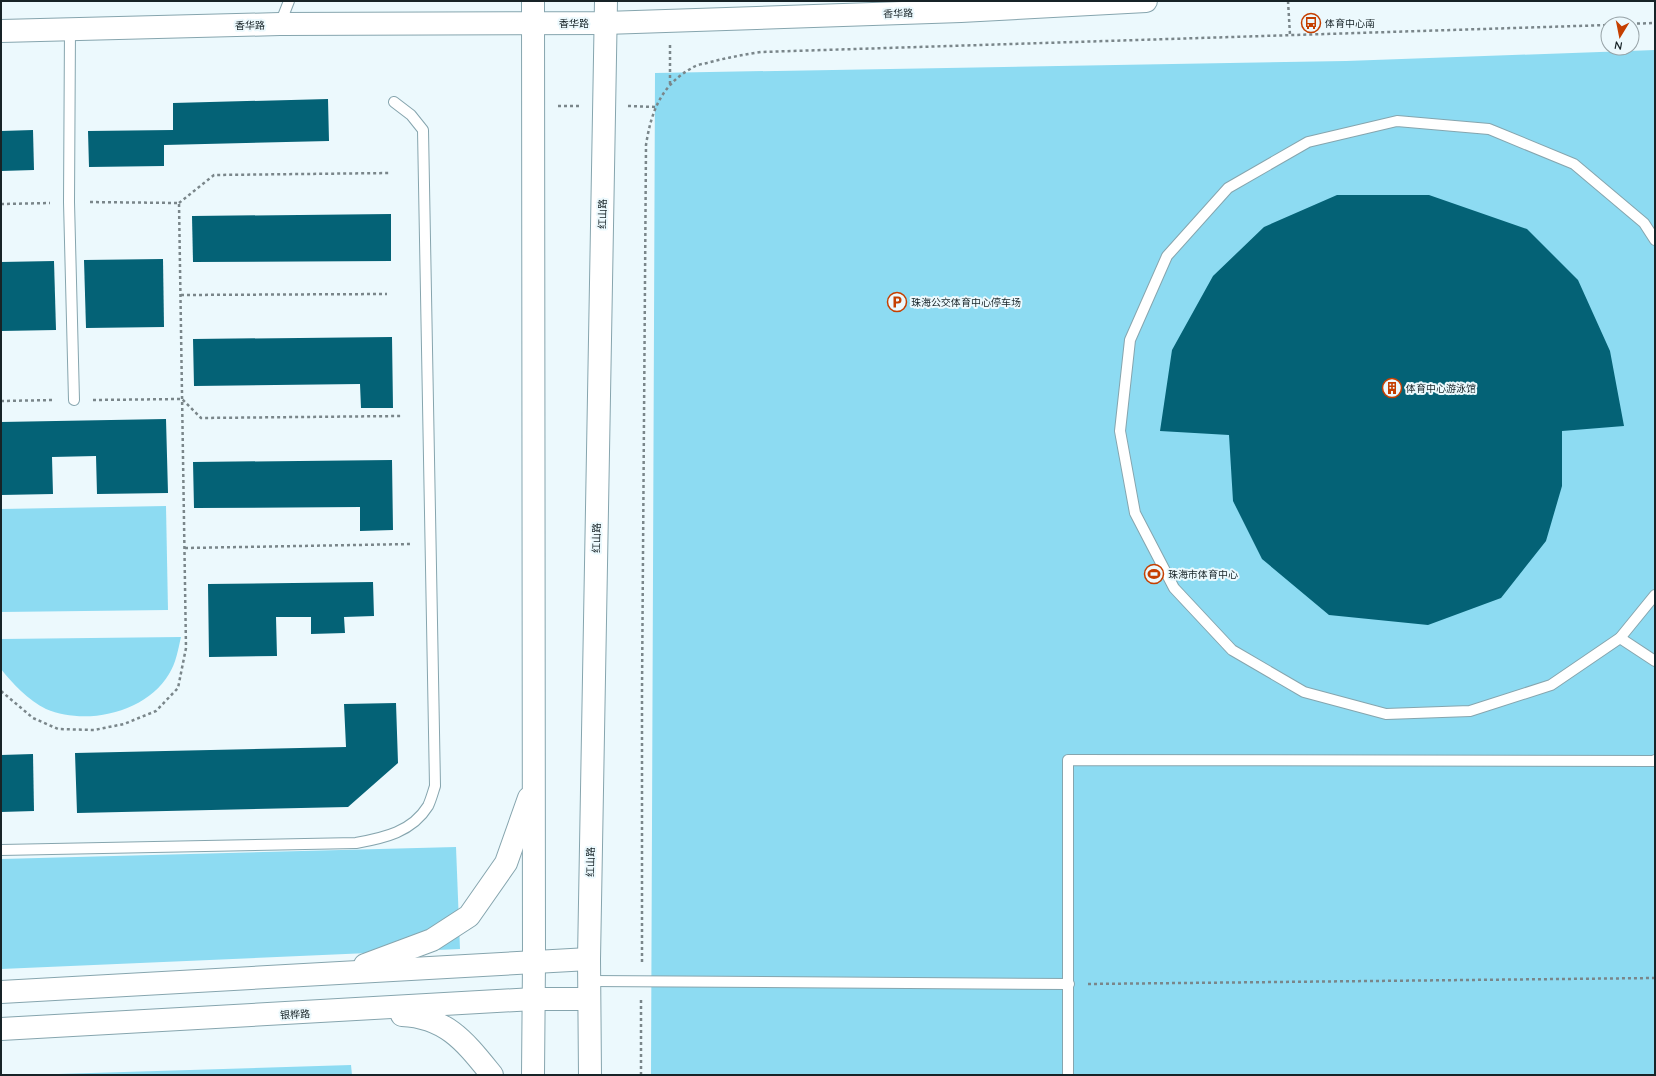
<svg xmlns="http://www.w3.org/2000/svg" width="1656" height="1076" font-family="Quicksand,'Noto Sans SC',sans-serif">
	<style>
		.green { fill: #8ddbf2 }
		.building { fill: #046276 }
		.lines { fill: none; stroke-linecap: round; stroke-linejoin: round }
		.lane-casing { stroke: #86a5ae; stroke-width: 12 }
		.secondary-casing { stroke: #86a5ae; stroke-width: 24 }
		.path { stroke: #7a868a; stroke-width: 2.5; stroke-dasharray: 3 3; stroke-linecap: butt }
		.lane { stroke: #fff; stroke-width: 10 }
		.secondary { stroke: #fff; stroke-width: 22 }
		.labels { text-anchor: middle; stroke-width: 4; stroke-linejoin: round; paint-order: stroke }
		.street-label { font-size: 10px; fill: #172327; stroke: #ecf9fd }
		.poi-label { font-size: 10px; fill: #172327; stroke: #ecf9fd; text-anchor: start }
	</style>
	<rect width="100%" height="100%" fill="#ecf9fd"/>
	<g class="green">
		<polygon points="1655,50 1655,1075 651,1075 655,73 1346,61"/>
		<polygon points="166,506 168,610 1,612 1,509"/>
		<path d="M181,637c-3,13 -5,26 -12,37 -23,39 -83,52 -123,35 -17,-8 -34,-26 -45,-40v-30z"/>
		<polygon points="456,847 460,949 1,969 1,859"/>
		<polygon points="351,1065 352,1075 25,1075"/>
	</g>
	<g class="building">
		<polygon points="328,99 329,141 164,145 164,166 89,167 88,131 173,130 173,103"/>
		<polygon points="33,130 34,170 1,171 1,131"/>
		<polygon points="1337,195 1429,195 1527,229 1578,280 1610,351 1624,426 1562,431 1562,486 1546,541 1501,598 1428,625 1329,615 1262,559 1233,501 1229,435 1160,431 1172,350 1213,276 1264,227"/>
		<polygon points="391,214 391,261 193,262 192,216"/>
		<polygon points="163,259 164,327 86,328 84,260"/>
		<polygon points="54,261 56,330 1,331 1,262"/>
		<polygon points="392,337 393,408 361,408 360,384 194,386 193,339"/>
		<polygon points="166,419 168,493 97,494 96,456 52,457 53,494 1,495 1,422"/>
		<polygon points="392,460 393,530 360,531 360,507 194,508 193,462"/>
		<polygon points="373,582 374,616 344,617 345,633 311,634 311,617 276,617 277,656 209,657 208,584"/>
		<polygon points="396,703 398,763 348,807 77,813 75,753 346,747 344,704"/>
		<polygon points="33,754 34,811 1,812 1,755"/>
	</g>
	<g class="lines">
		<g class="lane-casing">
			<g id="lane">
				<polyline points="280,24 289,1"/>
				<polyline points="70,29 69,202 74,400"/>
				<polyline points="1655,240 1644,223 1574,164 1489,129 1397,121 1308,142 1228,188 1167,256 1130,340 1120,431 1135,513 1174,588 1232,650 1304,692 1386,714 1470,711 1551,685 1620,638 1655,595"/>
				<polyline points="1620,638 1655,661"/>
				<path d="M1,850l355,-7c28,-5 56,-11 72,-37 3,-6 5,-14 7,-20l-12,-656 -12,-15 -17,-13"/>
				<polyline points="589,981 1069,984"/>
				<polyline points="1068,1075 1068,760 1654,761 1655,760"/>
			</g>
		</g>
		<g class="secondary-casing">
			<g id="secondary">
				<polyline points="1,31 280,24 605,23 961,11 1146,1"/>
				<polyline points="365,965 432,940 469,916 506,863 529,798"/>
				<polyline points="1,992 589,959"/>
				<path d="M402,1015c45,2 64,28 90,60"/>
				<polyline points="1,1029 534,999 589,999"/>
				<polyline points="533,1075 534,962 533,1"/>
				<polyline points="590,1075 589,959 606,1"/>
			</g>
		</g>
		<g class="path">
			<polyline points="1288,1 1290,35"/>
			<polyline points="1625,24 1655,23"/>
			<polyline points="670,45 670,84"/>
			<polyline points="558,106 579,106"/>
			<polyline points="628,106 656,107"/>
			<polyline points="179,203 214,175 391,173"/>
			<polyline points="1,204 50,203"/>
			<polyline points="181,295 387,294"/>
			<polyline points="93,400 182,399 201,418 401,416"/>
			<polyline points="1,401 54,400"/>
			<polyline points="185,548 412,544"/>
			<polyline points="1,691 33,718 58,729 94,730 124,724 156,711 178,688 186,648 179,203 87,202"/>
			<path d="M642,962v-270l4,-547c5,-33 15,-60 46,-77 4,-3 10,-4 15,-5 18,-5 35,-8 54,-11l847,-27"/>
			<polyline points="1088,984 1655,978"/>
			<polyline points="641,1075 641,999"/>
		</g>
		<use href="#lane" class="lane"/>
		<use href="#secondary" class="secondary"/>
	</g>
	<defs>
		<g id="bus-ring" transform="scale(1)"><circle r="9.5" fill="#ecf9fd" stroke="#c53f00" stroke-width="1.5"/><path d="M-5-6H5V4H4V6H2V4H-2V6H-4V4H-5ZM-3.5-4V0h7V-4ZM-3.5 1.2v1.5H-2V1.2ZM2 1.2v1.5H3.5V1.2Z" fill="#c53f00"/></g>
		<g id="parking-ring" transform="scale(1)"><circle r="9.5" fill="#ecf9fd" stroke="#c53f00" stroke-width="1.5"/><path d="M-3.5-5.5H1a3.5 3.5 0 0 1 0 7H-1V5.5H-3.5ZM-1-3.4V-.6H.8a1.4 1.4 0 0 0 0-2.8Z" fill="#c53f00"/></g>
		<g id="building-ring" transform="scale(1)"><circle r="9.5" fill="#ecf9fd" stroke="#c53f00" stroke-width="1.5"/><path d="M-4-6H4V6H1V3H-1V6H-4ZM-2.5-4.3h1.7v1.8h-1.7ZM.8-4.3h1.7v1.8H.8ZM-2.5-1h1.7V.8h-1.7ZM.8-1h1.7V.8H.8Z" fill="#c53f00"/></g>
		<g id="stadium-ring" transform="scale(1)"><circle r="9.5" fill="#ecf9fd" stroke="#c53f00" stroke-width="1.5"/><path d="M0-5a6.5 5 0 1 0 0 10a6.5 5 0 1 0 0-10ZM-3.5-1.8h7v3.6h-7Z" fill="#c53f00"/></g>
	</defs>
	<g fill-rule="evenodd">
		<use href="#bus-ring" x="1311" y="23"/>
		<use href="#parking-ring" x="897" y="302"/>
		<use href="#building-ring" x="1392" y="388"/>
		<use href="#stadium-ring" x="1154" y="574"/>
	</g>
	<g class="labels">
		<g class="street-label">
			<text transform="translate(898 13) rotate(-2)" y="4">香华路</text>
			<text x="574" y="27">香华路</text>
			<text transform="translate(250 25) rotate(-1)" y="4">香华路</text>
			<text transform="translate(602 214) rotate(-89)" y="4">红山路</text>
			<text transform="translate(596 538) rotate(-89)" y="4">红山路</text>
			<text transform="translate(590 862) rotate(-89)" y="4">红山路</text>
			<text transform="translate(295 1014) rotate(-3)" y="4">银桦路</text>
		</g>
		<g class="poi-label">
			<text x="1325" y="27">体育中心南</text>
			<text x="911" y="306">珠海公交体育中心停车场</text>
			<text x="1406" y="392">体育中心游泳馆</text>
			<text x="1168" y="578">珠海市体育中心</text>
		</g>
	</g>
	<rect width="1656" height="1076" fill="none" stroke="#172327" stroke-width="4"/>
	<g transform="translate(1620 36) rotate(190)"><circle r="19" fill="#ecf9fd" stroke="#97a3a7"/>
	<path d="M0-3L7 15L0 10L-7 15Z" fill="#c53f00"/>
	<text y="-6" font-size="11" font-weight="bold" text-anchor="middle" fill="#172327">N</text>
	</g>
</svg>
